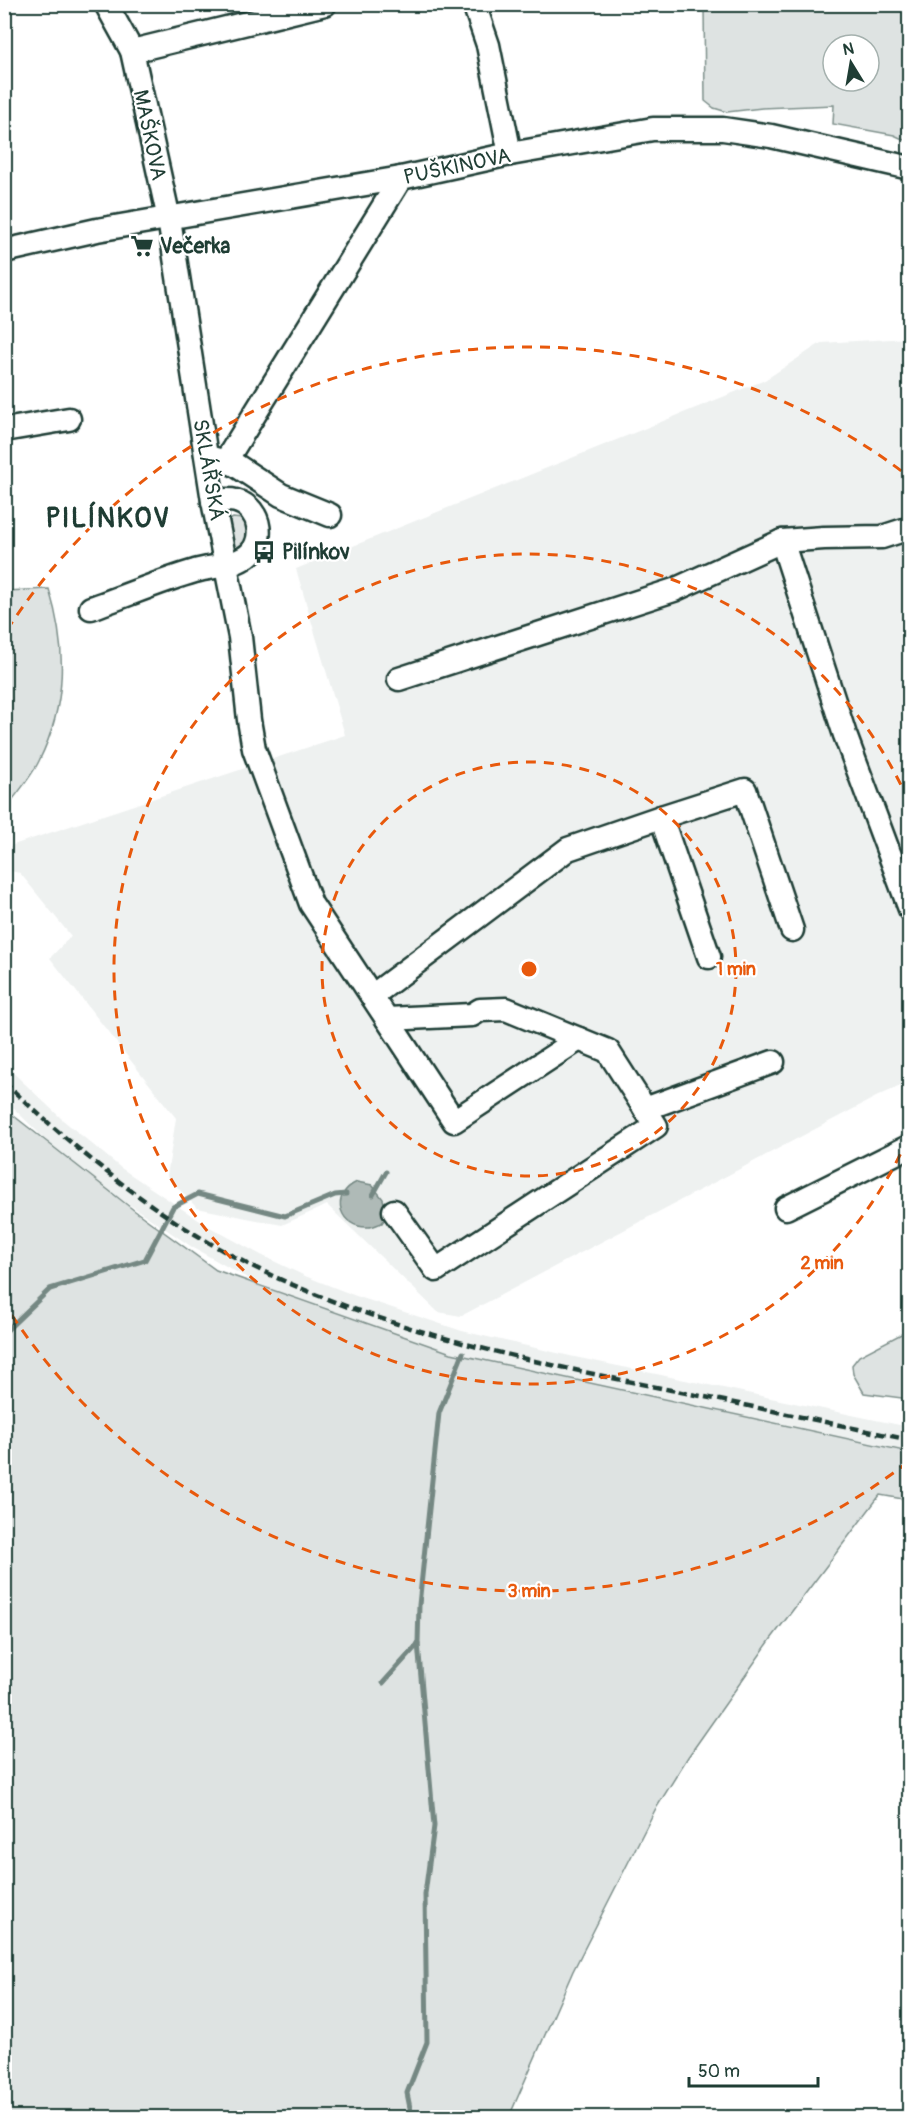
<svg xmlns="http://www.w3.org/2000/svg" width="914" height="2122" font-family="Pangolin,sans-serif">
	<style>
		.built { fill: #eef1f0 }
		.green { fill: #dee3e2; stroke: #7e908b; stroke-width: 1.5; fill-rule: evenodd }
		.water { fill: #afbab7; stroke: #758883; stroke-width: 1.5 }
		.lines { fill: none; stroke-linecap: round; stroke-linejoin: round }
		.stream { stroke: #758883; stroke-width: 5 }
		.minor-casing { stroke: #1f3d34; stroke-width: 27 }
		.minor { stroke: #fff; stroke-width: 22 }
		.rail { stroke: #1f3d34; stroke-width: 4.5; stroke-dasharray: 9 4.5; stroke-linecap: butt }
		.ring { fill: none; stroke: #e8590c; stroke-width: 3; stroke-dasharray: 10 8 }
		.labels { text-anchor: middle; stroke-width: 4.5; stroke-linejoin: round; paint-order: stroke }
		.street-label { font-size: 21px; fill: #1f3d34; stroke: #fff }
		.poi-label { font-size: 21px; font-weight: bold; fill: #1f3d34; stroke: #fff; text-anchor: start }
		.district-label { font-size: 27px; font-weight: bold; letter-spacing: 1.5px; fill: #1f3d34; stroke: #fff }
		.centre { fill: #e8590c; stroke: #fff; stroke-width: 3 }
		.ring-label { font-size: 18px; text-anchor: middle; font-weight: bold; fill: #e8590c; stroke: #fff; stroke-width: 4.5; stroke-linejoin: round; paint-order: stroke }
	</style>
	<rect width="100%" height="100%" fill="#fff"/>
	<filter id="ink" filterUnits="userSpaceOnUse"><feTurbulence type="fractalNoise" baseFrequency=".0167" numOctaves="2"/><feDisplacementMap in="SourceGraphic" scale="12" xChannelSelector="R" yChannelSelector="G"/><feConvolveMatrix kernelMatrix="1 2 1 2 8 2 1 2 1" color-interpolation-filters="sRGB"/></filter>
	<g filter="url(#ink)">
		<g class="built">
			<polygon points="909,338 909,1082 876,1097 461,1316 438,1312 327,1205 282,1225 197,1208 167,1176 176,1118 50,958 71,936 20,873 5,870 4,848 345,735 296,569 765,380 821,343"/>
			<polygon points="4,1064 64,1121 121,1168 206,1225 261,1255 305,1276 356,1296 462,1331 570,1356 909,1427 909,1453 455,1356 295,1299 249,1279 192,1247 105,1188 46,1140 5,1100"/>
		</g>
		<g class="green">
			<path d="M704,5h205v137l-15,-7 -61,-11 1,-19 -72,3 -35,4 -13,-4 -9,-7zM833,45h36v36h-36z"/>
			<polygon points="233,518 242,519 248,528 245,547 238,550 232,549 228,521"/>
			<path d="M49,589c18,60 18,115 -10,172 -8,17 -23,33 -34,49v-219z"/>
			<polygon points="5,1109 135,1211 216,1270 451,1353 909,1452 909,1500 880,1495 771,1639 688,1757 655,1810 573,1971 509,2117 5,2117"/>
			<polygon points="909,1330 909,1399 864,1393 853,1374 852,1365 859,1356"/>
		</g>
		<path class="water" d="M357,1182l15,3 11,14 4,16 -5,8c-4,1 -9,4 -13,4 -29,2 -41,-32 -12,-45z"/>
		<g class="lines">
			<g class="stream">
				<polyline points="373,1195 386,1172"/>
				<polyline points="4,1333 50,1289 145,1260 173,1207 198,1194 285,1216 335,1195 346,1194"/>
				<polyline points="383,1683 418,1644"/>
				<polyline points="412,2118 407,2093 427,2042 425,1894 434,1826 418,1643 419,1605 439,1413 463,1353"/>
			</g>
			<g class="minor-casing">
				<g id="minor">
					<polyline points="106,4 132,51 169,219 213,501 240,637 249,720 254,749 311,904 387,1019 472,1015 480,1010 506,1009 608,1051 656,1126 436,1270 394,1211"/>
					<polyline points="474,4 488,45 510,154"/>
					<polyline points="132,51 325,4"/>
					<polyline points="4,251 97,230 401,178 510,154 653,129 723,129 771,136 910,168"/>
					<polyline points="4,430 69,419"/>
					<polyline points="211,458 234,464 281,495 330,515"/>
					<polyline points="225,462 401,178"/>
					<polyline points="782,541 845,735 910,909"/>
					<path d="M91,608c35,-12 69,-27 104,-37 16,-5 35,-4 49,-13 23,-13 18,-50 -8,-57 -7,-2 -15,-1 -23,0"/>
					<polyline points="399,679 674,590 782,541 824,538 882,537 910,528"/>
					<polyline points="661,817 745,790 792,930"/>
					<polyline points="372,996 568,849 661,817 709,957"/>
					<polyline points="387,1019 454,1121 579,1039"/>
					<polyline points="645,1109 773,1062"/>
					<polyline points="786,1208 910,1146"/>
				</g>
			</g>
			<use href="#minor" class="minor"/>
			<path class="rail" d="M4,1082c76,72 157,139 252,186 132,64 272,93 415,122 79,16 159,33 239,50"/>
		</g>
	</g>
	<g class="ring">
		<circle cx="529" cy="969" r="207"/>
		<path d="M908 1138A415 415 0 1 1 908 800"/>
		<path d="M908 1462A622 622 0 0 1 7 1308M7 630A622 622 0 0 1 908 476"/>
	</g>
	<defs>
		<g id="supermarket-bare" transform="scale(1.8)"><path d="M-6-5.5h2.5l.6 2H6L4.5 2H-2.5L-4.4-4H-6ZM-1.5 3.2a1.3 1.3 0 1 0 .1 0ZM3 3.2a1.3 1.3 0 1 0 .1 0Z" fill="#1f3d34" stroke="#fff" stroke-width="2.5" paint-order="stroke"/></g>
		<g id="bus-bare" transform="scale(1.8)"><path d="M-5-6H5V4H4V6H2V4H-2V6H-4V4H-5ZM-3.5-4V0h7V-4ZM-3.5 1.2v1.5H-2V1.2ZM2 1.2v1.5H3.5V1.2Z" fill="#1f3d34" stroke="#fff" stroke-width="2.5" paint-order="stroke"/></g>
	</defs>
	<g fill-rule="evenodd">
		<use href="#supermarket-bare" x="142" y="246"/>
		<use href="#bus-bare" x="264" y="552"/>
	</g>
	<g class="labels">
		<g class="street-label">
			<text transform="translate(150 135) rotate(78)" y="7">MAŠKOVA</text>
			<text transform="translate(457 166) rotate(-12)" y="7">PUŠKINOVA</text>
			<text transform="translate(209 470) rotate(80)" y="7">SKLÁŘSKÁ</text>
		</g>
		<g class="poi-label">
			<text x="160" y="253">Večerka</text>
			<text x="282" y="559">Pilínkov</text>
		</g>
		<g class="district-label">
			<text x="108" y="527">PILÍNKOV</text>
		</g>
	</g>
	<circle cx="529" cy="969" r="9" class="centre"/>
	<g class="ring-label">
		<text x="736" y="975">1 min</text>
		<text x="822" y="1269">2 min</text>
		<text x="529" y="1597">3 min</text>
	</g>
	<rect width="914" height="2122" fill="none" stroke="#fff" stroke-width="24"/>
	<rect x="12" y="12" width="890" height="2098" fill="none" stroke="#1f3d34" stroke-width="2" filter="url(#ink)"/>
	<g transform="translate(851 63) rotate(349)"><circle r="28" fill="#ffffff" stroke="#a5b1ae" stroke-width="1.5"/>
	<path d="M0-4.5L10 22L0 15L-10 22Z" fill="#1f3d34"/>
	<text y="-9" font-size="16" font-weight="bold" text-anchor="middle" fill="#1f3d34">N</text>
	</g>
	<path d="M689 2077v9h129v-9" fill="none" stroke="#1f3d34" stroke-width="3"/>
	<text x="698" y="2077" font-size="18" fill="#1f3d34" stroke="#ffffff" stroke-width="4.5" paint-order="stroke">50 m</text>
</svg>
